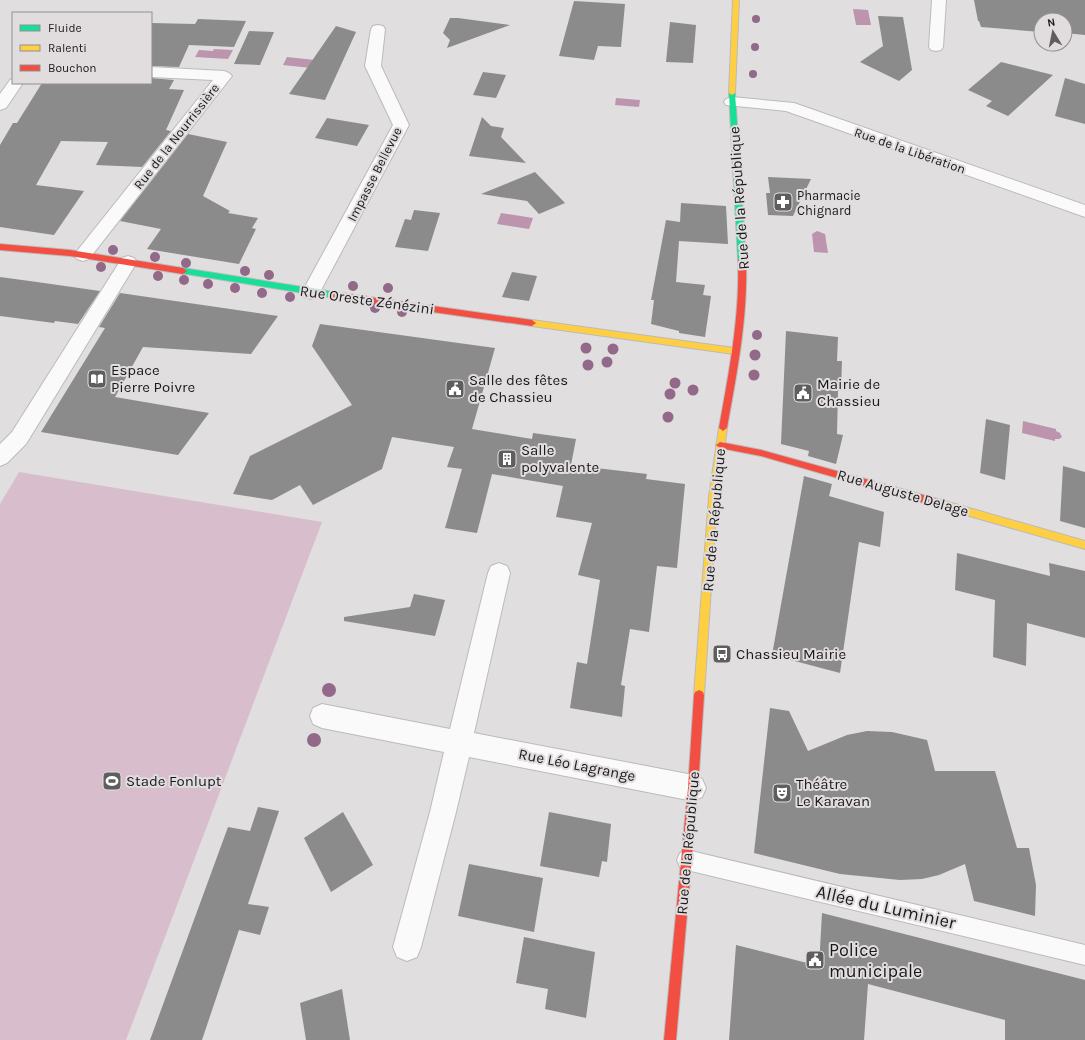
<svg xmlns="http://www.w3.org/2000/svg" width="1085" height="1040" font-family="Karla,sans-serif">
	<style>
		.green { fill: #d8becd }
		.water { fill: #bd94ae }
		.building { fill: #8c8b8b }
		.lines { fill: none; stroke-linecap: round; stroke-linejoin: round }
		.lane-casing { stroke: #bcbabb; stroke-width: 2 }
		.street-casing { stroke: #bcbabb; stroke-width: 2 }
		.fast-casing { stroke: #bcbabb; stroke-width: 2 }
		.slow-casing { stroke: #bcbabb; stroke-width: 2 }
		.jam-casing { stroke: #bcbabb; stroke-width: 2 }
		.lane { fill: #fafafa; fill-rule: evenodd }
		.street { fill: #fafafa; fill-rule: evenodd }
		.fast { fill: #16e098; fill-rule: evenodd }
		.slow { fill: #ffcf43; fill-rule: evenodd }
		.jam { fill: #f24e42; fill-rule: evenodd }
		.tree { fill: #926988 }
		.labels { text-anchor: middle; stroke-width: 4; stroke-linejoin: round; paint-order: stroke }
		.far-street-label { font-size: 13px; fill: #1a191a; stroke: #e1dddf }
		.far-poi-label { font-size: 13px; fill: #1a191a; stroke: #e1dddf; text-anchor: start }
		.street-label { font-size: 15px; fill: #1a191a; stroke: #e1dddf }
		.poi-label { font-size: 15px; fill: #1a191a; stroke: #e1dddf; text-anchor: start }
		.near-street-label { font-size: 18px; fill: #1a191a; stroke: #e1dddf }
		.near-poi-label { font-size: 18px; fill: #1a191a; stroke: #e1dddf; text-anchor: start }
	</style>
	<rect width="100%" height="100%" fill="#e0dedf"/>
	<polygon class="green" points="19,472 322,522 126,1040 0,1040 0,504"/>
	<g class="water">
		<polygon points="853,9 868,10 871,25 856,25"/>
		<polygon points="214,49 233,50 228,59 195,57 199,50 213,51"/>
		<polygon points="287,57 315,60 311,68 283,65"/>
		<polygon points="616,98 640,100 639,107 615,105"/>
		<polygon points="501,213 533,218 529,229 497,224"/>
		<polygon points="817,231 825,234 828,253 814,252 812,234"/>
		<polygon points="1023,421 1056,429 1056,431 1060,433 1062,437 1059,439 1055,439 1055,441 1022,433"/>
	</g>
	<g class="building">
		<polygon points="974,0 1085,0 1085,35 1065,33 1065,20 1041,20 1041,32 981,27 979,21 978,21"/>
		<polygon points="574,1 625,4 621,47 598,46 594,60 559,56"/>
		<polygon points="878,16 903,17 912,70 899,81 860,62 883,46"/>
		<polygon points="450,18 458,18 510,25 447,48 450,40 443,33"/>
		<polygon points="198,19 246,21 234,47 189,45 179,67 151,66 151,23 195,24"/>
		<polygon points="670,22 696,25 693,63 666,62"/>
		<polygon points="336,26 356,32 325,100 289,94"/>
		<polygon points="249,31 274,32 260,65 234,64"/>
		<polygon points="1001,62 1053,75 1008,116 986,106 992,101 968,90"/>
		<polygon points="483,72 506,75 496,98 473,95"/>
		<polygon points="151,78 174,80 169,89 184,90 166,130 171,131 142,167 96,165 108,142 61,141 36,185 84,191 54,235 0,227 0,145 13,123 17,123 42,83 151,83"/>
		<polygon points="1065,78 1085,84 1085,124 1055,116"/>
		<polygon points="482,117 491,126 504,128 501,137 526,163 469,156"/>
		<polygon points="327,118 369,125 357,146 315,138"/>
		<polygon points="188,134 227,142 203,196 230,211 228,213 258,218 252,228 256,229 239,264 147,249 161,229 120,221"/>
		<polygon points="535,172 565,203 539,214 527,201 481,194"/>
		<polygon points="768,177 811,179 793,216 768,215 766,193 770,193"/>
		<polygon points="681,203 726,206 728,244 679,241 676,282 705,285 703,295 711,296 705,337 679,333 679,331 651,324 654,300 651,300 666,220 680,222"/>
		<polygon points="414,210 440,213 428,251 395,247 405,219 411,220"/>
		<polygon points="512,272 537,276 529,301 502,297"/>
		<polygon points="0,277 37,282 100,291 78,324 55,321 54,323 0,316"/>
		<polygon points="120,293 278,316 251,354 143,347 115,397 209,413 178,455 41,432 105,328 99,327"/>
		<polygon points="320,324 495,348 472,429 532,439 533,433 576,439 571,465 647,474 646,479 685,484 677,568 657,566 649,632 630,629 621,685 625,686 622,717 570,708 577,662 587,664 600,580 578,575 592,523 556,517 563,486 492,474 477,533 445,528 462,469 447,467 454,447 392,437 382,469 313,505 300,485 272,500 233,494 250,456 352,405 312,346"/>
		<polygon points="786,331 838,337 837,361 842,361 841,391 838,391 837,434 843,435 836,464 808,456 809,451 781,444"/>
		<polygon points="986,419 1010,425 1005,480 980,473"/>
		<polygon points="1063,466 1085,472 1085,528 1060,521"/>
		<polygon points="804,476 832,484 829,496 884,512 880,547 859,542 840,673 772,655"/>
		<polygon points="957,553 1050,576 1049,563 1085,571 1085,638 1027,623 1026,666 993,657 995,600 955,590"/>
		<polygon points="414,594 445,600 435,636 344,621 344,617 410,607"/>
		<polygon points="770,708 789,711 808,751 847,735 867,731 892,732 927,740 935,771 995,771 1017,848 1029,848 1036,885 1035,916 974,901 965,864 939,875 922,879 900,880 840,874 754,853"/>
		<polygon points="258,807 279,811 248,904 269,907 260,935 239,930 202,1040 150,1040 228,827 250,831"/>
		<polygon points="343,812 373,865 331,892 304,838"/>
		<polygon points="549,812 611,824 607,862 602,861 599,877 540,866"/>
		<polygon points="469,864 543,878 534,932 458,916"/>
		<polygon points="822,913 1085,980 1085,1040 1005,1040 1005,1020 868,984 864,1040 729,1040 736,945 819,966"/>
		<polygon points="524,937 595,952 586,1018 545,1009 548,989 516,983"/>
		<polygon points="342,989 350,1040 306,1040 300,1003"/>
	</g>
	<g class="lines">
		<g class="lane-casing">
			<polygon id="lane" points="687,850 1085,945 1085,965 687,870 680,867 677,860 680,853"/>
		</g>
		<g class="street-casing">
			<g id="street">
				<polygon points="932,0 946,0 943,47 941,50 936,51 931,50 929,47"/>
				<polygon points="378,25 383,26 385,29 381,66 409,125 320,292 318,297 311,299 304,297 302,292 393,125 365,66 371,29 373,26"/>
				<polygon points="151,67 224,71 229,73 232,76 89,259 83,261 77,259 74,255 77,251 213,80 151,77"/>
				<polygon points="13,79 13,83 23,83 6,108 0,110 0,94 10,80"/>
				<polygon points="732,97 794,103 1085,205 1085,217 786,111 726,105 724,102 726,99"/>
				<polygon points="128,256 134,258 137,262 26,444 7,463 0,466 0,444 12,432 122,258"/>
				<polygon points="499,563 507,566 510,573 474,733 693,775 702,779 706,788 702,797 693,801 469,757 456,812 421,947 417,957 407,961 397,957 393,947 430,812 444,752 322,728 313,724 310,716 313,708 322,704 450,729 488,573 491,566"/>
			</g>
		</g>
		<g class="fast-casing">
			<g id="fast">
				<polygon points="732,91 735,93 746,260 742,263 738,260 729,93"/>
				<polygon points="183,268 334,292 338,295 334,298 180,273 180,269"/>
			</g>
		</g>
		<g class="slow-casing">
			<g id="slow">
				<polygon points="733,0 739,0 735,93 732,95 729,93"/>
				<polygon points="532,320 734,348 738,351 734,354 532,326 528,323"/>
				<polygon points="723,425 727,428 717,496 704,695 703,698 699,700 695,698 694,695 709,496 719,428"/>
				<polygon points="941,500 1085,541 1085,549 938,507 937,504 938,501"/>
			</g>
		</g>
		<g class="jam-casing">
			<g id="jam">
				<polygon points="0,244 70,250 183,268 187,271 183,274 70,256 0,250"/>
				<path d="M742,257l4,3c2,57 -9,112 -19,168l-4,3 -4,-3c10,-56 21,-111 19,-168z"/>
				<polygon points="334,292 532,320 536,323 532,326 334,298 330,295"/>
				<polygon points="720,442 761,450 941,500 944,501 945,504 944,507 941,508 761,456 720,448 716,445"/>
				<polygon points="699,690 703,692 704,695 698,788 676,1040 664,1040 688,788 694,695 695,692"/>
			</g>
		</g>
		<use href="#lane" class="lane"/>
		<use href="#street" class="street"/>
		<use href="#fast" class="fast"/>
		<use href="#slow" class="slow"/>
		<use href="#jam" class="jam"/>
	</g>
	<g class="tree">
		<circle cx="756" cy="19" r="4"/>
		<circle cx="755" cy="47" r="4"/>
		<circle cx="753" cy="74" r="4"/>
		<circle cx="113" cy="250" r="5"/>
		<circle cx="155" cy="257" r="5"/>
		<circle cx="186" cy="263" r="5"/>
		<circle cx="101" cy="267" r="5"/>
		<circle cx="245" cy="271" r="5"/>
		<circle cx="269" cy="275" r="5"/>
		<circle cx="158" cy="276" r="5"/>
		<circle cx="184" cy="280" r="5"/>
		<circle cx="208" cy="284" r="5"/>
		<circle cx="353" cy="286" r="5"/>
		<circle cx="235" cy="288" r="5"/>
		<circle cx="388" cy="288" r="5"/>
		<circle cx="262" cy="293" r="5"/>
		<circle cx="290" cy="297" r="5"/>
		<circle cx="375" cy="308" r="5"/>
		<circle cx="402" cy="312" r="5"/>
		<circle cx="757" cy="335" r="5"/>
		<circle cx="586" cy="348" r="5.5"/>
		<circle cx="613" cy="349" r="5.5"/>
		<circle cx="755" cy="355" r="5.5"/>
		<circle cx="607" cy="362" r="5.5"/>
		<circle cx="588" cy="365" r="5.5"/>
		<circle cx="754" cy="375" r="5.5"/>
		<circle cx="675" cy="383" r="5.5"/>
		<circle cx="693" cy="390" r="5.5"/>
		<circle cx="670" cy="394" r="5.5"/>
		<circle cx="668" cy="417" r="5.5"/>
		<circle cx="329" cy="690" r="7"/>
		<circle cx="314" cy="740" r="7"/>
	</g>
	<defs>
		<g id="pharmacy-square" transform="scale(1)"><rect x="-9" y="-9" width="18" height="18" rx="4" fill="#5f5e5f" stroke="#e1dddf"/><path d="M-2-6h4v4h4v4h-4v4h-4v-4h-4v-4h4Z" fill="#fff"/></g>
		<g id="library-square" transform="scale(1)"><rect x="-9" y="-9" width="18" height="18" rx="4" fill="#5f5e5f" stroke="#e1dddf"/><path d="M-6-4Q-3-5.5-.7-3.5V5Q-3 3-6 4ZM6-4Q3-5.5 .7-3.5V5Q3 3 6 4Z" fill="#fff"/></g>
		<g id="civic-square" transform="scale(1)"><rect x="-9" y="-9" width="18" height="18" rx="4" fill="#5f5e5f" stroke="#e1dddf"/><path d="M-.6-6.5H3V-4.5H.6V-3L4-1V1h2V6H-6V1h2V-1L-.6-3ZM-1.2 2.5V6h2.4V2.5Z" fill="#fff"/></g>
		<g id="building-square" transform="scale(1)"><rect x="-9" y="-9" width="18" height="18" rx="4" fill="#5f5e5f" stroke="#e1dddf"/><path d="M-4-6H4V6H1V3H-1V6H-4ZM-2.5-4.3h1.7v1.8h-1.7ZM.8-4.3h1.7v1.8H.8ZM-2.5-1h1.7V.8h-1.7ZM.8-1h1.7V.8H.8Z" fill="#fff"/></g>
		<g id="bus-square" transform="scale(1)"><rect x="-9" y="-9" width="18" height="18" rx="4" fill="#5f5e5f" stroke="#e1dddf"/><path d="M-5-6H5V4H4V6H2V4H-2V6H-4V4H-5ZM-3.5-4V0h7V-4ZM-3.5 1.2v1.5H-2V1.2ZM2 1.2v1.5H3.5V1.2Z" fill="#fff"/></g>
		<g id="stadium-square" transform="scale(1)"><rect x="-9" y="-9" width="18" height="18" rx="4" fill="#5f5e5f" stroke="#e1dddf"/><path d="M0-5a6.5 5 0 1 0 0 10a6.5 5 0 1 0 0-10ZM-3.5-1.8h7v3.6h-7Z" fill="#fff"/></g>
		<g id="theatre-square" transform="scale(1)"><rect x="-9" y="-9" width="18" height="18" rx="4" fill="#5f5e5f" stroke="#e1dddf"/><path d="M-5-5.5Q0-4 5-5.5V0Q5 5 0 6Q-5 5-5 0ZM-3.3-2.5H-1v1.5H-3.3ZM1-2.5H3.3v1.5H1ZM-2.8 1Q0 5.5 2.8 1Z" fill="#fff"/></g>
	</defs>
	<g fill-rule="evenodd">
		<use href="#pharmacy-square" x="783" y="202"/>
		<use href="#library-square" x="97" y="379"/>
		<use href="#civic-square" x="455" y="389"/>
		<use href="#civic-square" x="803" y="393"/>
		<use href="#building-square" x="507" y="459"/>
		<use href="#bus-square" x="722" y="654"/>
		<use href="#stadium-square" x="112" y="781"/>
		<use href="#theatre-square" x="782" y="793"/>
		<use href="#civic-square" x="815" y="960"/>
	</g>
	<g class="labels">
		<g class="far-street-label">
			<text transform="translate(176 136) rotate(-52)" y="5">Rue de la Nourrissière</text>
			<text transform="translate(910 150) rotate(19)" y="5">Rue de la Libération</text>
			<text transform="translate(374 174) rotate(-63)" y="5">Impasse Bellevue</text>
		</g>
		<g class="far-poi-label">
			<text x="797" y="200">Pharmacie<tspan x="797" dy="15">Chignard</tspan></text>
		</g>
		<g class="street-label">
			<text transform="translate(739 198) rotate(-94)" y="5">Rue de la République</text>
			<text transform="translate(367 300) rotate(8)" y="5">Rue Oreste Zénézini</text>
			<text transform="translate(903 493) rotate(16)" y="5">Rue Auguste Delage</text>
			<text transform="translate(714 520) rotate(-85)" y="5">Rue de la République</text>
			<text transform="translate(577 765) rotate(11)" y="5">Rue Léo Lagrange</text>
			<text transform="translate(688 843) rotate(-85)" y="5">Rue de la République</text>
		</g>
		<g class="poi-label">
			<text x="111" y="375">Espace<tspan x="111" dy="17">Pierre Poivre</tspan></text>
			<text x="469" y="385">Salle des fêtes<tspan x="469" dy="17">de Chassieu</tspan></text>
			<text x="817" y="389">Mairie de<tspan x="817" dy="17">Chassieu</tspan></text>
			<text x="521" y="455">Salle<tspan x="521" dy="17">polyvalente</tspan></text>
			<text x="736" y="659">Chassieu Mairie</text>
			<text x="126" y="786">Stade Fonlupt</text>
			<text x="796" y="789">Théâtre<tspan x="796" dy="17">Le Karavan</tspan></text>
		</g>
		<g class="near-street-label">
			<text transform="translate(886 907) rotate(13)" y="6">Allée du Luminier</text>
		</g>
		<g class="near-poi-label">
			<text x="829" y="956">Police<tspan x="829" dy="21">municipale</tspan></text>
		</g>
	</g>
	<rect x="12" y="12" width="140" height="72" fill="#e1dddf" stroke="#918f90"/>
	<rect x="20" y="25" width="20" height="6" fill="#16e098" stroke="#918f90"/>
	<text x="48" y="32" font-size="12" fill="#1a191a">Fluide</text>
	<rect x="20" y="45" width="20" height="6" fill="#ffcf43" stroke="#918f90"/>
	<text x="48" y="52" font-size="12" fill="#1a191a">Ralenti</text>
	<rect x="20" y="65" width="20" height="6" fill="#f24e42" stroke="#918f90"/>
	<text x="48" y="72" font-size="12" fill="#1a191a">Bouchon</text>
	<g transform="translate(1053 32) rotate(350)"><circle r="19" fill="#e1dddf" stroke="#918f90"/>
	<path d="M0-3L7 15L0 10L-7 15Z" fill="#5f5e5f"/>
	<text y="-6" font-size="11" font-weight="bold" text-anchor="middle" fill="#1a191a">N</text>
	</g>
</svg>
